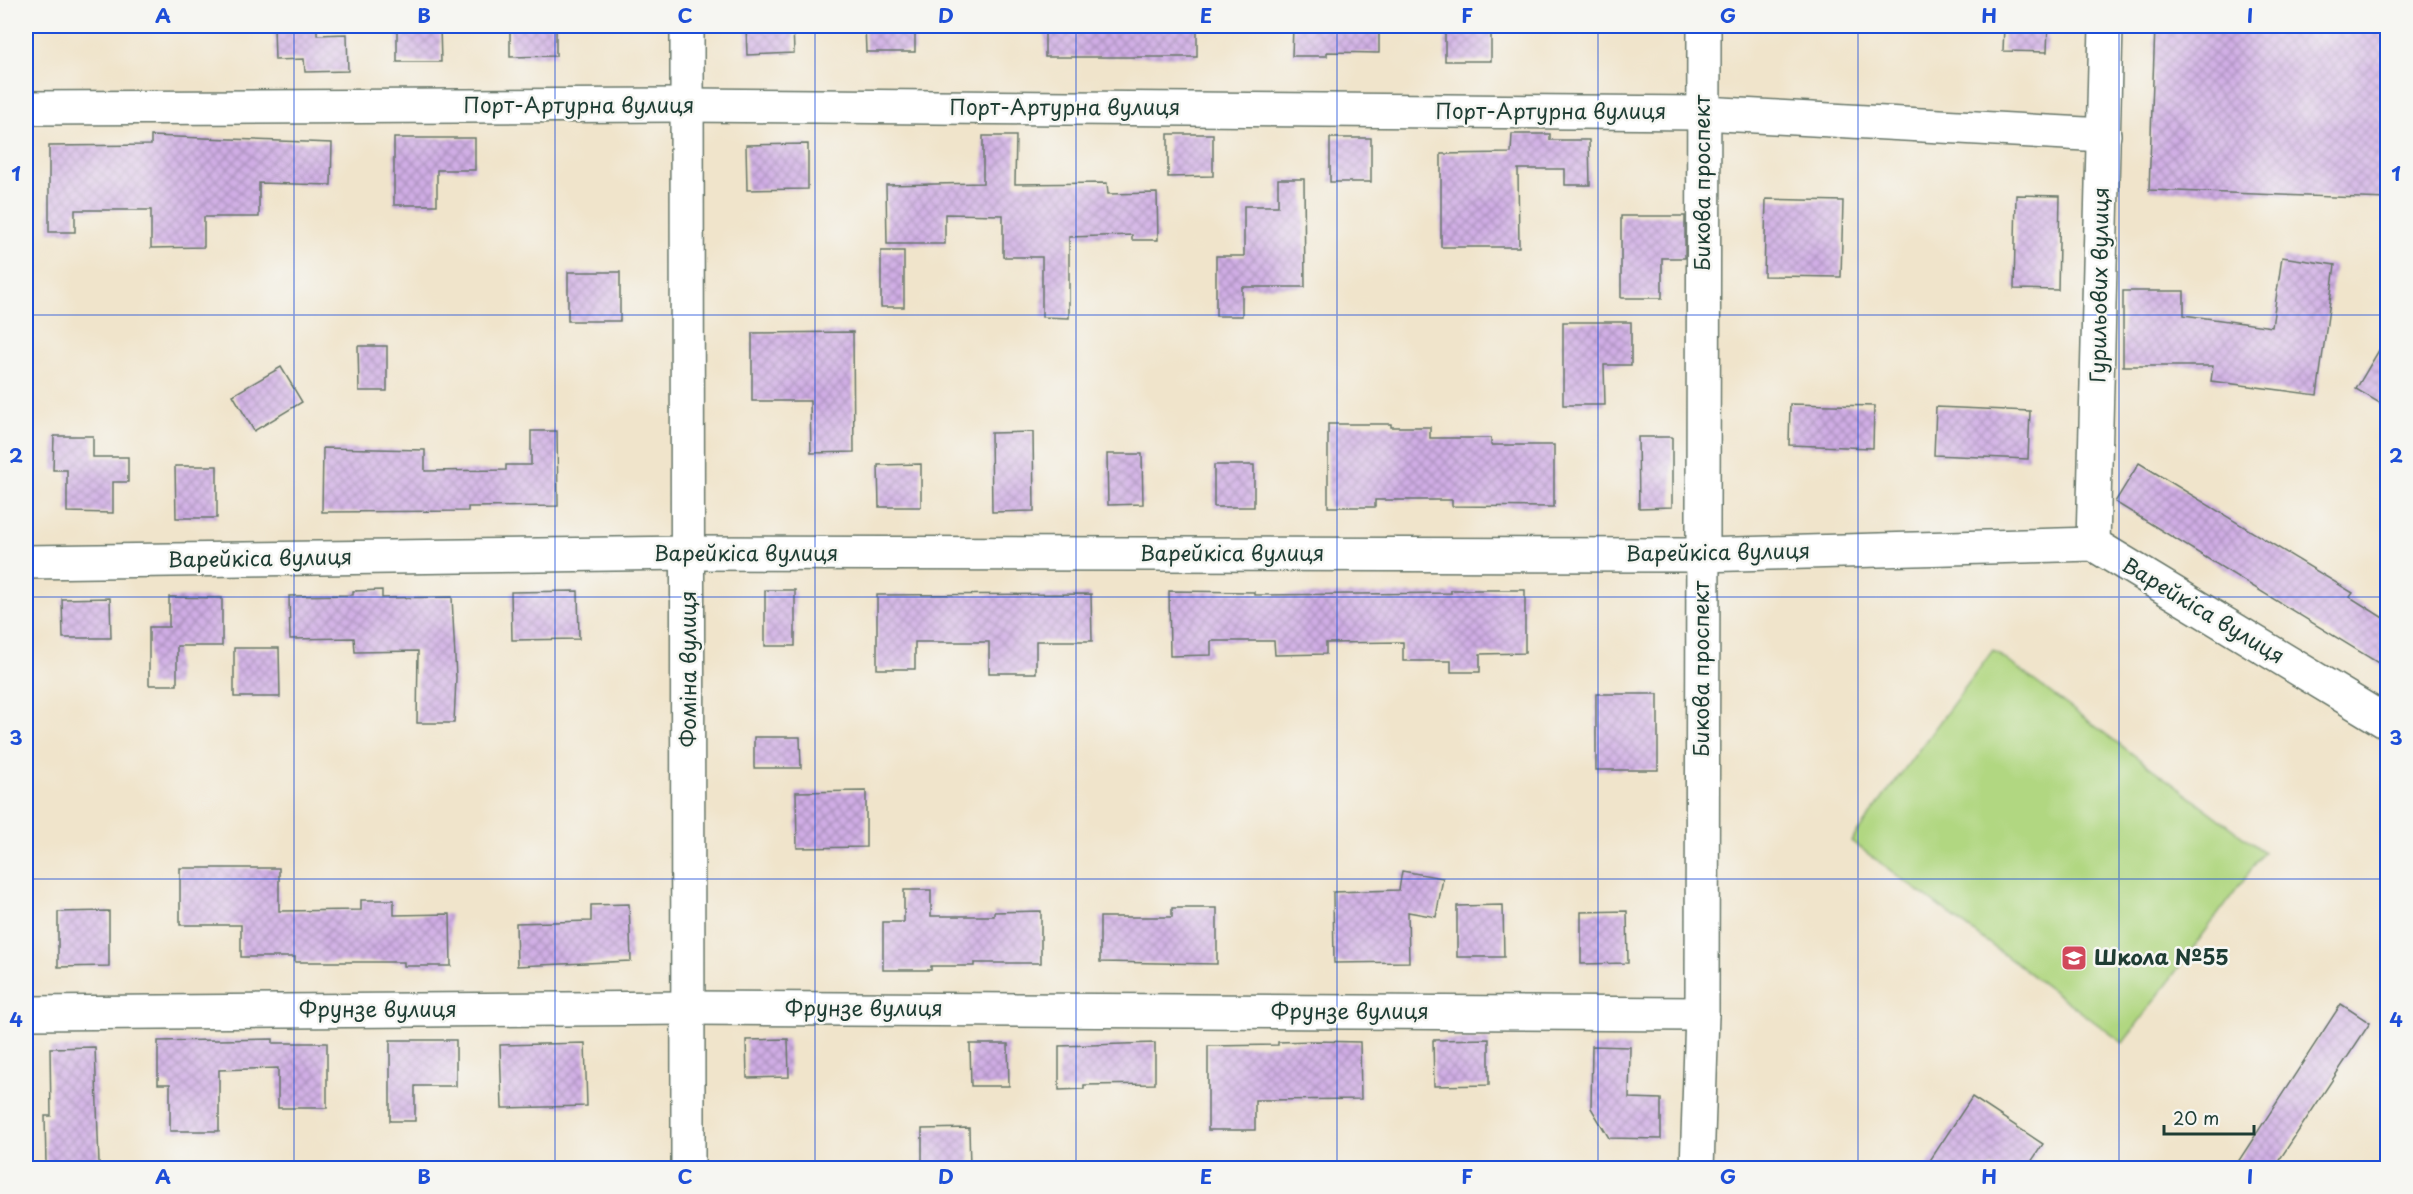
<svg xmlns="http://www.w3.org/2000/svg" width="2413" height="1194" font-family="'Playpen Sans',sans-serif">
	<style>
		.garden { fill: #b1d781; stroke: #688a5a; stroke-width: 1.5 }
		.building { fill: url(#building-cross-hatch) }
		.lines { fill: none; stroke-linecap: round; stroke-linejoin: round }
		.minor-casing { stroke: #687769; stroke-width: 36 }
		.minor { stroke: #fff; stroke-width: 33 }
		.grid { fill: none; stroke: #1d4ed8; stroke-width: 1.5; stroke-opacity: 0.55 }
		.labels { text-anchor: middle; stroke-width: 5; stroke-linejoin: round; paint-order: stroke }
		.street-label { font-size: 21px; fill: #1f3d34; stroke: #f6f6f2 }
		.poi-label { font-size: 21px; font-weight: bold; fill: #1f3d34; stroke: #f6f6f2; text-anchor: start }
		.neatline { fill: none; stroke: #1d4ed8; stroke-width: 2 }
		.grid-label { font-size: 20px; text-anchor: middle; font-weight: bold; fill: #1d4ed8 }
	</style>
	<defs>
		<pattern id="building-cross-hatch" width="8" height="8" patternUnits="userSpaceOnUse" patternTransform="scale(1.5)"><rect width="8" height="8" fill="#d0ade5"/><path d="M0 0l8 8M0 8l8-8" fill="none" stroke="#a88eba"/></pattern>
	</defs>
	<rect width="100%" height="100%" fill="#f6f6f2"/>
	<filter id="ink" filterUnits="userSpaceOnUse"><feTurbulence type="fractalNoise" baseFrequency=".0167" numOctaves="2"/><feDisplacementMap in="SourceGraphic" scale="12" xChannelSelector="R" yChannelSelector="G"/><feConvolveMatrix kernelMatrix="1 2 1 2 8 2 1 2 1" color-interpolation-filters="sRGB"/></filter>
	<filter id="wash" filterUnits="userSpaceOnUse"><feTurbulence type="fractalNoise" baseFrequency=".008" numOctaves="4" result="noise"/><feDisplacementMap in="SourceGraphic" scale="24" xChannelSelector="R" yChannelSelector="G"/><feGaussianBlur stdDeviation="1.35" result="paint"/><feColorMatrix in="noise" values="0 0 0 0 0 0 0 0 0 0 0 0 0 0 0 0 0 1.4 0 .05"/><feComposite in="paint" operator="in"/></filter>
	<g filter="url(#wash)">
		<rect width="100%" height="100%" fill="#f0e4cb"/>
		<polygon class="garden" points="1993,650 2264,852 2123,1043 1851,841"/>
		<g id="blocks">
			<g class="building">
				<polygon points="274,26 317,26 317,35 347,34 348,71 305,72 304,59 275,60"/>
				<polygon points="397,26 440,26 441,62 397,62"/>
				<polygon points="510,26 556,26 556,56 510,57"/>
				<polygon points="746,26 793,26 794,53 747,55"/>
				<polygon points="865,26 915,26 915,52 866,52"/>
				<rect x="1045" y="26" width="152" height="31"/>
				<polygon points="1293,26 1379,26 1379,53 1327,52 1327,56 1292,56"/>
				<rect x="1445" y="26" width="46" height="35"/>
				<polygon points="2004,26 2048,26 2047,52 2003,51"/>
				<polygon points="2155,26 2388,26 2388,199 2149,190"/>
				<polygon points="1168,134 1213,134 1213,176 1168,177"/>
				<polygon points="1512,134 1550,134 1550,140 1589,140 1590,185 1565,185 1565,169 1518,169 1519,247 1441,247 1441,154 1511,153"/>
				<polygon points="151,136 332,143 331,185 259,183 259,217 204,217 204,247 151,248 151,210 75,210 75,232 49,232 49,146 151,145"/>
				<polygon points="983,136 1016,136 1015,184 1107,183 1108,194 1157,193 1158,240 1132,240 1132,235 1069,237 1069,318 1042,317 1042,257 1003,257 1003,215 945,214 945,244 887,244 886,185 983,183"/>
				<polygon points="394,138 475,138 475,170 437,170 437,205 394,205"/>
				<rect x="1330" y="138" width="41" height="44"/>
				<polygon points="808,144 808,189 747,190 746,145"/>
				<polygon points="1278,179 1304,179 1305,287 1242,287 1242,316 1216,316 1216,256 1244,256 1244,206 1278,206"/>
				<polygon points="2016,195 2060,196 2058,290 2014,289"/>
				<polygon points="1766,199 1843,201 1841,277 1764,276"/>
				<polygon points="1621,216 1685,216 1685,258 1662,258 1662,298 1621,298"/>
				<rect x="881" y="251" width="23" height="56"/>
				<polygon points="2282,257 2335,265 2317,395 2211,381 2213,366 2123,366 2123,291 2184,291 2184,315 2272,327"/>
				<rect x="568" y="272" width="52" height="49"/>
				<polygon points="1563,322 1631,322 1631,365 1604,365 1605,405 1563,405"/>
				<polygon points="853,332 854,452 811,453 810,401 752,401 752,333"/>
				<polygon points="2388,335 2388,408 2356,389"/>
				<polygon points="358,346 387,346 387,391 359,391"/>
				<polygon points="281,367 302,402 254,431 233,395"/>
				<polygon points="1790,404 1874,406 1873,448 1789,445"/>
				<polygon points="1936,407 2030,411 2028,459 1934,455"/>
				<polygon points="1328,424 1391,424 1391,427 1430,427 1430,438 1491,438 1491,445 1554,445 1554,507 1452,506 1452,500 1375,500 1375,507 1328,507"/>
				<polygon points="531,431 557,431 558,506 468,507 468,511 322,512 323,448 425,450 425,471 506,470 506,465 531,465"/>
				<polygon points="1033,432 1034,511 992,512 991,433"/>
				<polygon points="54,436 93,436 93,457 128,457 128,482 113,482 113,513 67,512 67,470 53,470"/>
				<polygon points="1638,437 1672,437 1672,507 1639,508"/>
				<polygon points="1107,454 1142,454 1143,504 1108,505"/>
				<polygon points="2139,463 2353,593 2350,597 2388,621 2388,669 2115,502"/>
				<polygon points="921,464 921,507 879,507 878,465"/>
				<rect x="1214" y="465" width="40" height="42"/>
				<polygon points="175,466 217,466 217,518 176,518"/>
				<polygon points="382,590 382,598 452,597 456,678 454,723 417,723 418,651 355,652 354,638 290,639 289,596 353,595 353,591"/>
				<rect x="765" y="590" width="30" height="56"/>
				<polygon points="1451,590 1525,590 1525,653 1480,654 1480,672 1451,672 1451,661 1403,661 1403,642 1326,643 1326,654 1275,655 1274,641 1211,641 1211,655 1170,656 1169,591 1254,592 1254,595 1451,593"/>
				<polygon points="578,591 579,639 512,640 511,592"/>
				<polygon points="1091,594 1092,641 1036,641 1036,673 989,673 989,642 915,642 915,669 877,669 877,595"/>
				<polygon points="169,597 222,598 222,646 177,646 177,685 149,685 149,627 169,627"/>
				<polygon points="110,598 111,638 63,638 62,599"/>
				<polygon points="234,648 279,648 280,697 234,697"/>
				<rect x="1596" y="694" width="62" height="76"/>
				<polygon points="754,737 800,737 801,768 754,768"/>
				<polygon points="866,791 866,847 797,848 796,792"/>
				<polygon points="180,868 279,868 279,911 361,910 361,900 394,900 394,915 450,914 451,966 404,966 404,962 295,962 295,957 241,957 241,925 180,925"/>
				<polygon points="1402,871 1443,878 1436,917 1408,912 1409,962 1334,963 1333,892 1399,890"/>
				<polygon points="904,890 931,890 931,916 994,916 994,912 1041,911 1041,963 974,963 974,966 931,966 931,970 883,970 883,922 904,922"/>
				<polygon points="629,904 631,961 517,966 516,923 591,921 591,905"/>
				<polygon points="1503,905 1504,957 1457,957 1457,906"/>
				<polygon points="1172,908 1217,908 1217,964 1100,962 1100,917 1172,917"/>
				<polygon points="109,911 109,966 58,967 58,912"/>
				<polygon points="1627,911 1628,963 1581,964 1581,912"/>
				<polygon points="2341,1004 2370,1023 2274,1168 2234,1168"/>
				<polygon points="273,1039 273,1043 327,1043 327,1108 278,1108 278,1068 219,1070 219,1131 170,1131 170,1084 158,1084 158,1041"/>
				<polygon points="788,1039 789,1077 747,1078 746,1040"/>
				<polygon points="1489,1039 1489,1085 1434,1086 1433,1040"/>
				<polygon points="390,1040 456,1040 456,1086 415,1086 415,1121 390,1121"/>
				<polygon points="1314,1041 1360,1042 1361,1099 1255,1100 1255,1130 1208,1130 1208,1046 1278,1045 1278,1042"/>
				<polygon points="585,1043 587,1106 502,1108 500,1045"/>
				<polygon points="1155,1043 1155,1084 1084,1085 1084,1089 1059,1090 1059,1046"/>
				<polygon points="970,1044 1008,1044 1009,1086 971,1086"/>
				<polygon points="1592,1046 1630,1047 1629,1098 1661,1099 1661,1139 1609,1138 1591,1108"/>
				<polygon points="95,1047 99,1164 46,1165 45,1116 51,1116 50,1048"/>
				<polygon points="1972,1097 2043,1144 2027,1168 1925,1168"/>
				<polygon points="969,1128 970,1168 922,1168 922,1129"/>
			</g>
		</g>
	</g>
	<g filter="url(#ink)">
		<use href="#blocks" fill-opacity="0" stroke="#687769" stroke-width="1.5"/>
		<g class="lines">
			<g class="minor-casing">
				<g id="minor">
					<polyline points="687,26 688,1168"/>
					<polyline points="26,108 687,105 1703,113 2104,135"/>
					<polyline points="2093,544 2106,26"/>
					<polyline points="26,562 689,553 1702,555 2093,544 2388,723"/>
					<polyline points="26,1013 688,1008 1702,1014"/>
					<polyline points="1697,1168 1702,1014 1704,26"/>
				</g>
			</g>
			<use href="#minor" class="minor"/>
		</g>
	</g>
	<path class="grid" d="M294,26v1142M555,26v1142M815,26v1142M1076,26v1142M1337,26v1142M1598,26v1142M1858,26v1142M2119,26v1142M26,315h2362M26,597h2362M26,879h2362"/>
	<defs>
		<g id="school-square" transform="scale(1.35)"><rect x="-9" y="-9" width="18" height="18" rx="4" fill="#d1495b" stroke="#f6f6f2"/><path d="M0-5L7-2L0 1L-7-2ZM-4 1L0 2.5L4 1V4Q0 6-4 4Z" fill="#fff"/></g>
	</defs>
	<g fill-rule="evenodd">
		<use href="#school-square" x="2074" y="958"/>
	</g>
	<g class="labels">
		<g class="street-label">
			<text x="579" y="113">Порт-Артурна вулиця</text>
			<text x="1065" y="115">Порт-Артурна вулиця</text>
			<text x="1551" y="119">Порт-Артурна вулиця</text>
			<text transform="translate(1703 183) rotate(-90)" y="7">Бикова проспект</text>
			<text transform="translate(2100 285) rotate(-89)" y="7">Гурильових вулиця</text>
			<text transform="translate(1718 553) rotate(-1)" y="7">Варейкіса вулиця</text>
			<text x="746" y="561">Варейкіса вулиця</text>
			<text x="1232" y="561">Варейкіса вулиця</text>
			<text transform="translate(260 559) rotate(-1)" y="7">Варейкіса вулиця</text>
			<text transform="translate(2203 611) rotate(31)" y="7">Варейкіса вулиця</text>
			<text transform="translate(689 669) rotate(-90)" y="7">Фоміна вулиця</text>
			<text transform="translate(1702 669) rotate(-90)" y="7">Бикова проспект</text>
			<text x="864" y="1016">Фрунзе вулиця</text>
			<text x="378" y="1017">Фрунзе вулиця</text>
			<text x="1350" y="1019">Фрунзе вулиця</text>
		</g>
		<g class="poi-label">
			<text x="2094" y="965">Школа №55</text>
		</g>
	</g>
	<rect width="2413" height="1194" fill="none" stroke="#f6f6f2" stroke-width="66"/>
	<path d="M2164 1125v9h90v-9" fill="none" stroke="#1f3d34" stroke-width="3"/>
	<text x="2173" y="1125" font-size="18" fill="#1f3d34" stroke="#f6f6f2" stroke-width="4.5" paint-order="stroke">20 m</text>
	<rect x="33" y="33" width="2347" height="1128" class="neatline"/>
	<g class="grid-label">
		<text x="163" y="23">A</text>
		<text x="424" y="23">B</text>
		<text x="685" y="23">C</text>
		<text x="946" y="23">D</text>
		<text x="1206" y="23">E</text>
		<text x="1467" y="23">F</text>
		<text x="1728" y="23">G</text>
		<text x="1989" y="23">H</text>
		<text x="2250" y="23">I</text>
		<text x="16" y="181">1</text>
		<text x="2396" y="181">1</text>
		<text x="16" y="463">2</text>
		<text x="2396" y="463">2</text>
		<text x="16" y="745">3</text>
		<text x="2396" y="745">3</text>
		<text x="16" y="1027">4</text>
		<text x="2396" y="1027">4</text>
		<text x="163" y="1184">A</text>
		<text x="424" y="1184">B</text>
		<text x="685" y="1184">C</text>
		<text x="946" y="1184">D</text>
		<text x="1206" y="1184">E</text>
		<text x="1467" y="1184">F</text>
		<text x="1728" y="1184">G</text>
		<text x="1989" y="1184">H</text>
		<text x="2250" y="1184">I</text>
	</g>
</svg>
